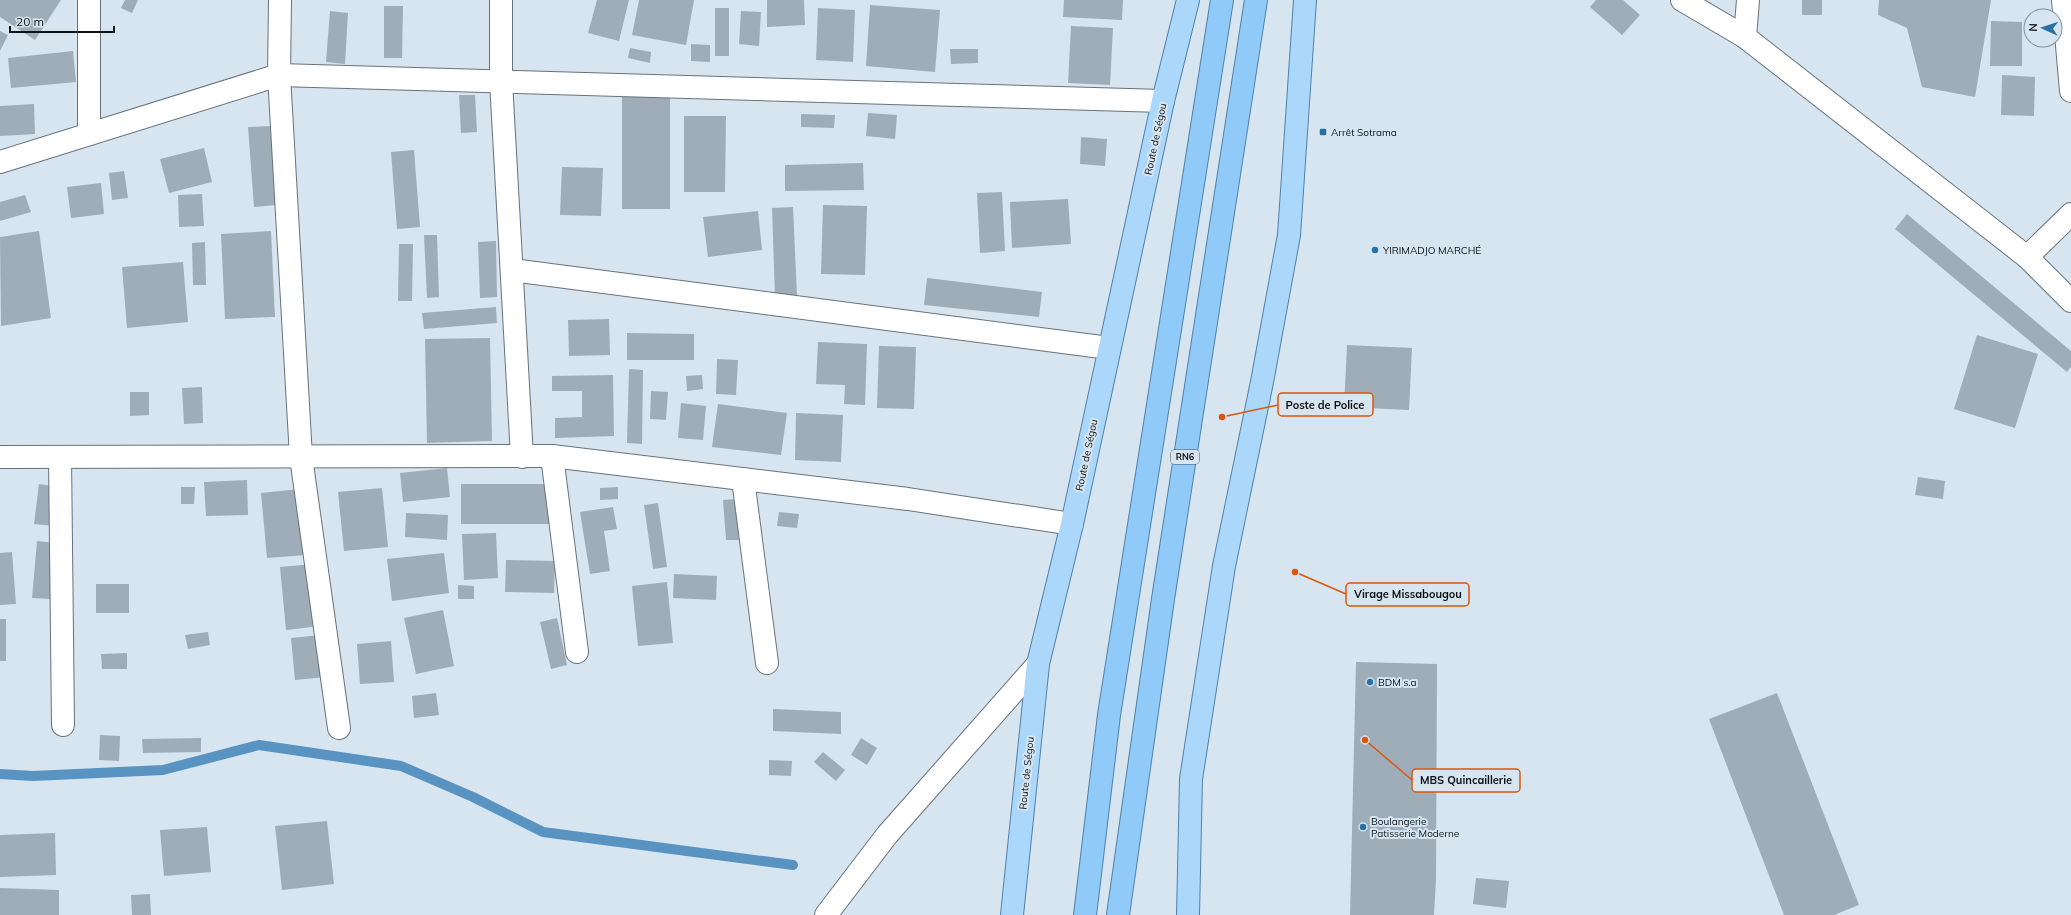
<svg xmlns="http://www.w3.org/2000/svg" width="2071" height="915" font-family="Mulish,sans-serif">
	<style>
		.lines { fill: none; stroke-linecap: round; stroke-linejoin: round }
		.stream { stroke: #5993c1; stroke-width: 10 }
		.building { fill: #9fadb9 }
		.minor-casing { stroke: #66737e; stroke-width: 24 }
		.primary-casing { stroke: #4f81a8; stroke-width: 24 }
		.trunk-casing { stroke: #4f81a8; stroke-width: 24 }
		.minor { stroke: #fff; stroke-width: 22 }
		.primary { stroke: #abd7fa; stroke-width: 22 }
		.trunk { stroke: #8fcaf8; stroke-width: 22 }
		.poi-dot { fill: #2971a5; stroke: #d7e5f1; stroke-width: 1.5 }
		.labels { text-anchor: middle; stroke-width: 4; stroke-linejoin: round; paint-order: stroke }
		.shield { fill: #d7e5f1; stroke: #495157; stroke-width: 1 }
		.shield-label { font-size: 9px; font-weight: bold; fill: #0c1115 }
		.poi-label { font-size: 10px; fill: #0c1115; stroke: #d7e5f1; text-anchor: start }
		.street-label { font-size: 10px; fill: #0c1115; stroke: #d7e5f1 }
		.leader { fill: none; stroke: #dd550c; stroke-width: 1.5 }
		.callout-dot { fill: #dd550c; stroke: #d7e5f1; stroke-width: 1.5 }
		.callout { fill: #d7e5f1; stroke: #dd550c; stroke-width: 1.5 }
		.callout-label { font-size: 11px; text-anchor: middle; font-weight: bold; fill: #0c1115 }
	</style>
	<rect width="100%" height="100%" fill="#d7e5f1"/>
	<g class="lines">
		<polyline class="stream" points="0,774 33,776 163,770 259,745 401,766 473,797 543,832 793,865"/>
	</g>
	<g class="building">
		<polygon points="0,0 61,0 35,40 0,17"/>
		<polygon points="125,0 138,0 132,13 121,8"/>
		<polygon points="597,0 629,0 619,41 588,33"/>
		<polygon points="639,0 694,0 686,45 632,35"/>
		<polygon points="767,0 804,0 805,25 767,27"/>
		<polygon points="1064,0 1123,0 1122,20 1063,17"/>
		<polygon points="1596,0 1623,0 1640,15 1622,35 1590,7"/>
		<rect x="1802" y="0" width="20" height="15"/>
		<polygon points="1879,0 1991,0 1975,97 1922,87 1907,28 1878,15"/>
		<polygon points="870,5 940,10 935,72 866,66"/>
		<polygon points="384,6 403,6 402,58 384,58"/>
		<rect x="715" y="8" width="14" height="48"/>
		<polygon points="818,8 855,10 853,62 816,60"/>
		<polygon points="330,11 348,13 345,64 326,62"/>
		<polygon points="741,11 761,12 759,46 739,44"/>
		<polygon points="1991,21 2022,22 2022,66 1990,66"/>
		<polygon points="1071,26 1113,28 1110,85 1068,83"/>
		<polygon points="0,31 8,35 0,51"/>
		<polygon points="691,44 710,45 710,62 691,61"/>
		<polygon points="630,48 651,52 650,63 628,58"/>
		<polygon points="950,49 978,49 978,63 951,64"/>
		<polygon points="73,51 76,82 11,88 8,58"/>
		<polygon points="2002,75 2035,77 2034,116 2001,115"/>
		<polygon points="459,95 475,95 477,132 461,133"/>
		<rect x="622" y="96" width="48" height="113"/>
		<polygon points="34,104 35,134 0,136 0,106"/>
		<polygon points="868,113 897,115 895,139 866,136"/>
		<polygon points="801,114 835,115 834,128 801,127"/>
		<polygon points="684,116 726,116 725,192 684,192"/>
		<polygon points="271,126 277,205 254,207 248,127"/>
		<polygon points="1081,137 1107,139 1105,166 1080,164"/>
		<polygon points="204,148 212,182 169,193 160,159"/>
		<polygon points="414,150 420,227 397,229 391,152"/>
		<polygon points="863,163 864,190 785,191 785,165"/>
		<polygon points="562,167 603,168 601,216 560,215"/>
		<polygon points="124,171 128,198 112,200 109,173"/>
		<polygon points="101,183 104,214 71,218 67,187"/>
		<polygon points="1002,192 1005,251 980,253 977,193"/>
		<polygon points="202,194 204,226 179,227 178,195"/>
		<polygon points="25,195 31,212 0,221 0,202"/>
		<polygon points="1068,199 1071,244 1012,248 1010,202"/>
		<polygon points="823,205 867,206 865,275 821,274"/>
		<polygon points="793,207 797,296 775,297 772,208"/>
		<polygon points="758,211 762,250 708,257 703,217"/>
		<polygon points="1907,214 2071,351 2071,367 2067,372 1895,229"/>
		<polygon points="39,231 51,318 1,326 0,237"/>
		<polygon points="271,231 275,317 225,319 221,234"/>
		<polygon points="424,235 437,235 439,297 427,298"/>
		<polygon points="496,241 497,297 480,298 478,242"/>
		<polygon points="205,242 206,285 193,285 192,243"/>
		<polygon points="399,244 413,244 412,301 398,301"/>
		<polygon points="183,262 188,322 127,328 122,267"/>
		<polygon points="927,278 1042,292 1039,317 924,305"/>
		<polygon points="496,307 497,323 424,329 422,313"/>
		<polygon points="609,319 610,355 569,356 568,320"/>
		<polygon points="627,333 694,334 694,360 627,360"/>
		<polygon points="1977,335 2038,354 2015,428 1954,409"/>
		<polygon points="490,338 492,441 427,443 425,339"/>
		<polygon points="818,342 867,344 865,405 844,404 845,385 816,384"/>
		<polygon points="1347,345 1412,348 1409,410 1344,407"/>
		<polygon points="879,346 916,347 914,409 877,408"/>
		<polygon points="717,359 738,360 736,395 716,394"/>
		<polygon points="629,369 643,370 642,444 627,443"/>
		<polygon points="613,375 614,436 555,438 555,418 582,417 582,391 552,391 552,376"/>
		<polygon points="702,375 703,389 687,391 686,376"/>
		<polygon points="202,387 203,423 184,424 182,388"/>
		<polygon points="651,391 668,392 666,420 650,419"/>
		<polygon points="130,392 149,392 149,415 130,416"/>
		<polygon points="681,403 706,406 703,440 678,438"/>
		<polygon points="718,404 787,413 781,455 712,447"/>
		<polygon points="796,413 843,415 841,462 795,460"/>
		<polygon points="447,468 450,497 403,502 400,473"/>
		<polygon points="1918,477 1945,481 1943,499 1915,495"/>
		<polygon points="247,480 248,515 206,516 204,482"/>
		<polygon points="39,484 59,487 55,526 34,524"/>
		<rect x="461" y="484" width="88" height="40"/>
		<polygon points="181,487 195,487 194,504 181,504"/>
		<polygon points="618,487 618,499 600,500 600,488"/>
		<polygon points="382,488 388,547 344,551 338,492"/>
		<polygon points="300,489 306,555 267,558 261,493"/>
		<polygon points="736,499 739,540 726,540 723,500"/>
		<polygon points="658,503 667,567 653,569 644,505"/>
		<polygon points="613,507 617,529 604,531 610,571 590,574 580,512"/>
		<polygon points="779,512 799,514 797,528 777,526"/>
		<polygon points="406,513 448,515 447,540 405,537"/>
		<polygon points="496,533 498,578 464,580 462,534"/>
		<polygon points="37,541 55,543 50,599 32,598"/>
		<polygon points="12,552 16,604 0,605 0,553"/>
		<polygon points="444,553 449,593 392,601 387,559"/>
		<polygon points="506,560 555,561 554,593 505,592"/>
		<polygon points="314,564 320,626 286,630 280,567"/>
		<polygon points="674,574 717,576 716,600 673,598"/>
		<polygon points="667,582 673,643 638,646 632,586"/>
		<rect x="96" y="584" width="33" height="29"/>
		<polygon points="458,585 474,586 474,599 458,599"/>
		<polygon points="443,610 454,666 416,674 404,618"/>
		<polygon points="557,618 567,665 551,669 540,622"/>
		<rect x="0" y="619" width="6" height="42"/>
		<polygon points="208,632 210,645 188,649 185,635"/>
		<polygon points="321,635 326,677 295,680 291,638"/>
		<polygon points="391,641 394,682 360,684 357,644"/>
		<polygon points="127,653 127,669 102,669 101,654"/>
		<polygon points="1356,662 1437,664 1436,879 1434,915 1350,915"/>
		<polygon points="436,693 439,715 414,718 412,696"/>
		<polygon points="1777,693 1859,905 1834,915 1784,915 1709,719"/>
		<polygon points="773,709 841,712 841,734 773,731"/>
		<polygon points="100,735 120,736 119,761 99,760"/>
		<polygon points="201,738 201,752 143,753 142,739"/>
		<polygon points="861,738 877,748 867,765 851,755"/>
		<polygon points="823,752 845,770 836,781 814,762"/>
		<polygon points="769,760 792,761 791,776 769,775"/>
		<polygon points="327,821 334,884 282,890 275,826"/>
		<polygon points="207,827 211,872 164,876 160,830"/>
		<polygon points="55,833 56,875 0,877 0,835"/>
		<polygon points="1476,878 1509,881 1506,908 1473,904"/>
		<polygon points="0,888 59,890 59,915 0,915"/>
		<polygon points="150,894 151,915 132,915 131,895"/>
	</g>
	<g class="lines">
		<g class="minor-casing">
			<g id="minor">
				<polyline points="89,0 89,134"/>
				<polyline points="280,0 279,75 301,457 339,728"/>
				<polyline points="501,0 501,81 522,457"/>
				<polyline points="1682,0 1745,37 2027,257 2071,301"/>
				<polyline points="2063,0 2071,91"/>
				<polyline points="1745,37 1748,0"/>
				<polyline points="0,162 279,75 1163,101"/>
				<polyline points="2027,257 2071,214"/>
				<polyline points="512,270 1109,348"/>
				<polyline points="552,456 577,652"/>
				<polyline points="0,457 552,456 908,499 1072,524"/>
				<polyline points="60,457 63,725"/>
				<polyline points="743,479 767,663"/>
				<polyline points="826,915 887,835 1038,664"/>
			</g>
		</g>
		<g class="primary-casing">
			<g id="primary">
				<polyline points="1012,915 1038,664 1072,524 1163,101 1188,0"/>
				<polyline points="1188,915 1191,779 1224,566 1262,382 1289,235 1305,0"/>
			</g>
		</g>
		<g class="trunk-casing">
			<g id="trunk">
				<polyline points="1085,915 1109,715 1222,0"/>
				<polyline points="1118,915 1163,599 1256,0"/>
			</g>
		</g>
		<use href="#minor" class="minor"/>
		<use href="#primary" class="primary"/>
		<use href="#trunk" class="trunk"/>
	</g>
	<g class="poi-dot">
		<rect x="1319" y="128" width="8" height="8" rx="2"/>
		<circle cx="1375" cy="250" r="4"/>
		<circle cx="1370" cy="682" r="4"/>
		<circle cx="1363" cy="827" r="4"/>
	</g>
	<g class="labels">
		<rect class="shield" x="1171" y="450" width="28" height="14" rx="3"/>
		<g class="shield-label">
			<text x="1185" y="460">RN6</text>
		</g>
		<g class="poi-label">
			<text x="1331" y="136">Arrêt Sotrama</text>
			<text x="1383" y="254">YIRIMADJO MARCHÉ</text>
			<text x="1378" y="686">BDM s.a</text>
			<text x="1371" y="825">Boulangerie<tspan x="1371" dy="12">Patisserie Moderne</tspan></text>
		</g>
		<g class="street-label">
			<text transform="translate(1155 139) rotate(-78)" y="4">Route de Ségou</text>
			<text transform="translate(1086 455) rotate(-78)" y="4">Route de Ségou</text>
			<text transform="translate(1026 773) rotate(-84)" y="4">Route de Ségou</text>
		</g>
	</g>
	<path class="leader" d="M1222 417L1278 405M1295 572L1346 594M1365 740L1412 780"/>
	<g class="callout-dot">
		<circle cx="1222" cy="417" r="4"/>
		<circle cx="1295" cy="572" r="4"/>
		<circle cx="1365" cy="740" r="4"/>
	</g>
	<g class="callout">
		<rect x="1278" y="393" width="95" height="23" rx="4"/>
		<rect x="1346" y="583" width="123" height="23" rx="4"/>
		<rect x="1412" y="769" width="108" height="23" rx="4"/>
	</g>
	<g class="callout-label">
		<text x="1325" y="409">Poste de Police</text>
		<text x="1408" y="598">Virage Missabougou</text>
		<text x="1466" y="784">MBS Quincaillerie</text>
	</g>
	<g transform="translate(2043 28) rotate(273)"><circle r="19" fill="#d7e5f1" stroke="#869099"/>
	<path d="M0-3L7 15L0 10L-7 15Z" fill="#2971a5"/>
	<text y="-6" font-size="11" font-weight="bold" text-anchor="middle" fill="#0c1115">N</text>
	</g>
	<path d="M10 26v6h104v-6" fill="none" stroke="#0c1115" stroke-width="2"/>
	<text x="16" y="26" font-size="12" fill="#0c1115" stroke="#d7e5f1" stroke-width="3" paint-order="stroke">20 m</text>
</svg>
